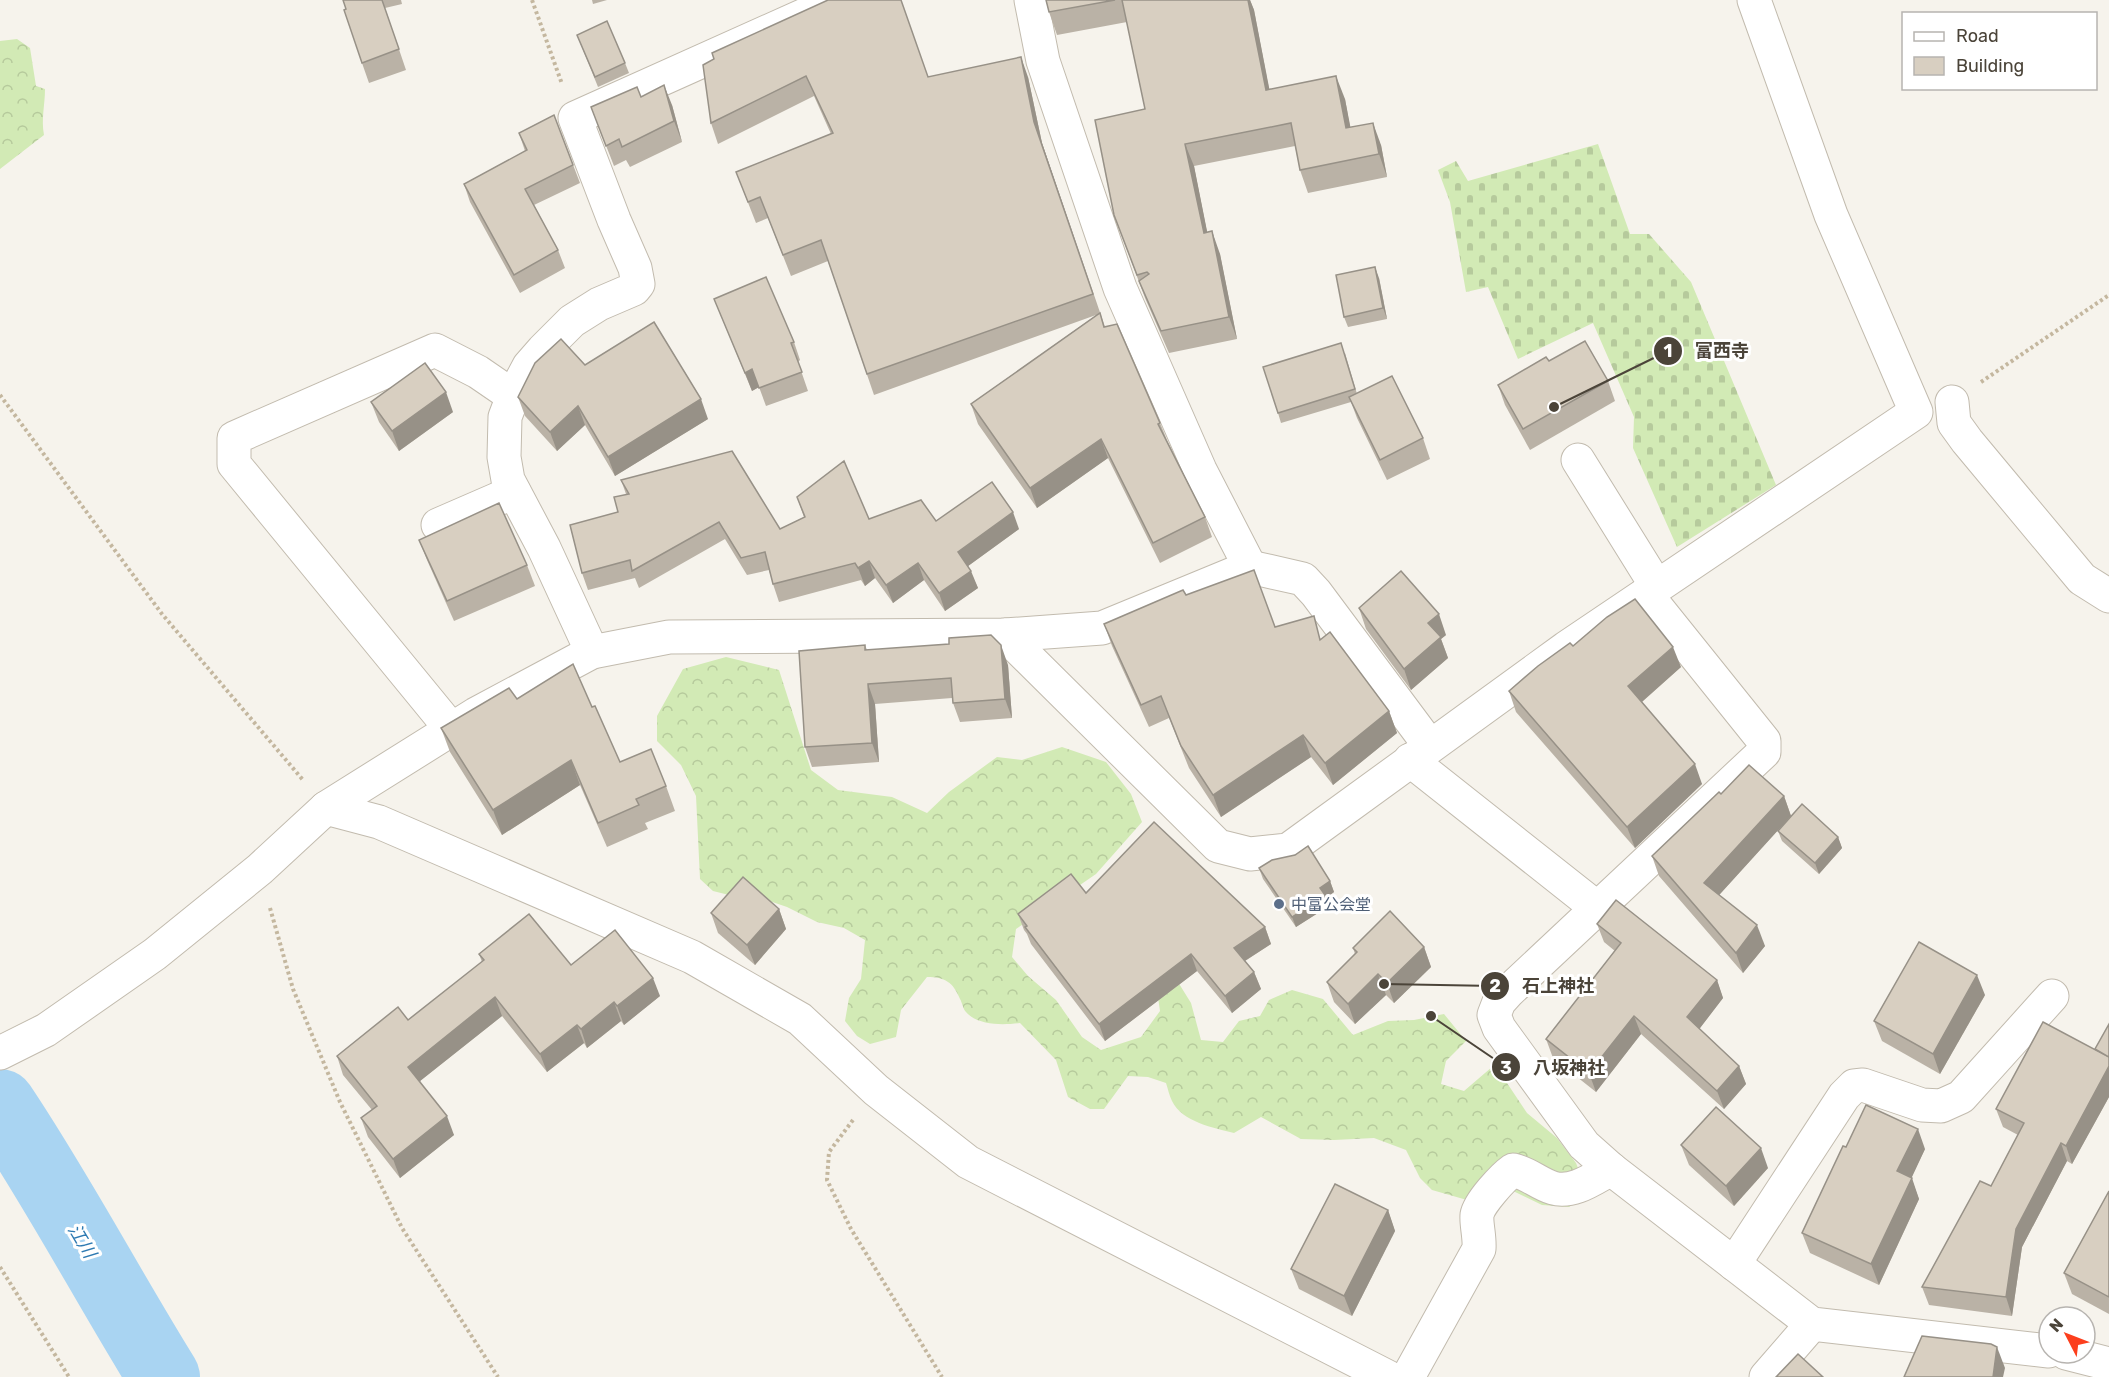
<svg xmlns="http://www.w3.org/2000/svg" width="2109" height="1377" font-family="Rubik,'Noto Sans JP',sans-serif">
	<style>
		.forest { fill: url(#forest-crowns) }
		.cemetery { fill: url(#cemetery-stones) }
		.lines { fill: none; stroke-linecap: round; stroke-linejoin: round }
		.river { stroke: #a9d4f2; stroke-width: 72 }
		.minor-casing { stroke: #c2bbae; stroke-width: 35 }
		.path { stroke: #c4b79f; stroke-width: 4; stroke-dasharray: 3 3; stroke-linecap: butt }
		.minor { stroke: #fff; stroke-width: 33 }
		.wall { fill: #bab2a6 }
		.shaded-wall { fill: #979187 }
		.building { fill: #d8cfc1; stroke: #979187; stroke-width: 1.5 }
		.service-dot { fill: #5c6f8a; stroke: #fff; stroke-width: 2 }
		.labels { text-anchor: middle; stroke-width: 6; stroke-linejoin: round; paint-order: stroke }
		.service-label { font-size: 16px; fill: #4e5e75; stroke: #fff; text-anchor: start }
		.water-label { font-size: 18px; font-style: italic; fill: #2e7ab2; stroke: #fff }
		.leader { fill: none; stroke: #4b4439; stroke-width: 2 }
		.callout-dot { fill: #4b4439; stroke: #fff; stroke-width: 2 }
		.mark-label { font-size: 18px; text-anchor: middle; font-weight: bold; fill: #fff }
		.callout-label { font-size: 18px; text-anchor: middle; font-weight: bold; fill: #4b4439; stroke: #fff; stroke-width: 6; stroke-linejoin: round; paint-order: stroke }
	</style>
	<defs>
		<pattern id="forest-crowns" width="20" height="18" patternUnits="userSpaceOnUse" patternTransform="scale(1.5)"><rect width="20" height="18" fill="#d2eab5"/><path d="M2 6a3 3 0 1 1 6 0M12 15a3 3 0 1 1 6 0" fill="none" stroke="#b6ca9c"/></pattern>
		<pattern id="cemetery-stones" width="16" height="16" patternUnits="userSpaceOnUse" patternTransform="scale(1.5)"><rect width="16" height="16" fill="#d2eab5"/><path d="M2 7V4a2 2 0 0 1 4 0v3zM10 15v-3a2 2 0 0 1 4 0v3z" fill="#b6ca9c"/></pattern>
	</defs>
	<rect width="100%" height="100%" fill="#f6f3ec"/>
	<g class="forest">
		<path d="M17,39l13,9 6,38 9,3c0,16 -4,30 -1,46l-44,34v-128z"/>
		<path d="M726,657l53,13 32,100 27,20 54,7 35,16 22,-21 48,-35 25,3 40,-13 44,15 25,32 11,28 -46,52 -80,55 -4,28 16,19 28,24 26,37 19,13 40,-13 19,-26 -4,-27 17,-10 18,29 10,37 22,2 16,-21 21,-5 9,-16 23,-10 31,9 30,36 35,-14 26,-1 30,-6 22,27 -20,20 -5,23 23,7 28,-24 15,16 20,30 30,25 19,25 12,31 -19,13 -27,-2 -29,-14 -46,9 -35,-10 -12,-12 -14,-28 -32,-12 -40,2 -33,-1 -40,-22 -27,16c-20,-5 -52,-11 -62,-32 -3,-6 -4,-12 -6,-18l-18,-6 -20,-1 -24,33h-14l-22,-12 -12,-37 -36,-37c-16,2 -42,3 -54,-11 -3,-3 -4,-10 -6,-13 -7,-17 -15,-22 -33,-22l-26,33 -5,27 -26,7 -13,-8 -12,-15 4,-23 12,-19 4,-39 -21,-12 -27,-6 -30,-15 -32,-11 -18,1 -24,-6 -13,-12 -4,-83 -15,-31 -24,-24v-25l26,-47z"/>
	</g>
	<polygon class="cemetery" points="1598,144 1630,234 1649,234 1691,282 1776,485 1677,547 1633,448 1634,417 1593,323 1518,359 1488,287 1466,292 1450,202 1438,170 1456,161 1468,181"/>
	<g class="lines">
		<path class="river" d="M0,1105c59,88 108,182 164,272"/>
		<g class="minor-casing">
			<g id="minor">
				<polyline points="1031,0 1043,61 1120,288 1200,470 1250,567"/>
				<polyline points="1952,402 1954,423 1967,441 2082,579 2109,596"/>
				<polyline points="1578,460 1657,587"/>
				<polyline points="438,525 514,492"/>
				<polyline points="1646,594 1764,741 1764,752 1508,992 1499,1002 1494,1015 1499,1028 1584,1145 1611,1169 1812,1324 2049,1351"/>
				<polyline points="1005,635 1218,846 1250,854 1288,850 1566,648 1916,412 1831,215 1754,0"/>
				<polyline points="592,652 544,548 508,480 504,457 505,417 513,396 529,366 543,350 572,321 599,304 634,289 638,284 635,268 614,220 575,118 838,0"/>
				<polyline points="452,730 234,464 234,438 435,350 478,372 513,396"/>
				<polyline points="1410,760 1597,908"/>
				<polyline points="326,808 379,822 692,957 800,1019 876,1090 968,1162 1388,1377"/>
				<polyline points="0,1053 46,1030 155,954 260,869 326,808 476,714 592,652 669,637 1005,635 1102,628 1250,567 1303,579 1316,593 1430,746"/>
				<polyline points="1734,1264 1844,1096 1854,1086 1863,1085 1922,1105 1941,1106 1961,1097 2052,996"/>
				<polyline points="2066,1353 2109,1364"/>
				<path d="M1408,1377l71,-128c1,-12 -3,-25 -2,-34 2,-12 26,-38 36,-45 15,3 26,14 40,18 20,6 41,-10 58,-19"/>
				<polyline points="1766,1377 1812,1324"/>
			</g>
		</g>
		<g class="path">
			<polyline points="532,0 562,84"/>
			<polyline points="1981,382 2109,295"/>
			<polyline points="0,395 162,614 303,780"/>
			<polyline points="270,908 293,989 340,1102 402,1228 498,1377"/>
			<polyline points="853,1120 829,1152 827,1180 851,1229 942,1377"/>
			<polyline points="0,1267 69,1377"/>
		</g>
		<use href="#minor" class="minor"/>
	</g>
	<g class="wall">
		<polygon points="343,0 401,0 402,4 385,8 406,70 369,83 362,63"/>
		<polygon points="592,0 607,0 593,4"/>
		<polygon points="1046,0 1250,0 1254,10 1269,89 1345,99 1350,127 1381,145 1387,177 1308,193 1300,170 1295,146 1194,166 1207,232 1220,254 1237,339 1169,353 1145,298 1114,215 1145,109 1127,22 1057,35 1049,12"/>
		<polygon points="577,35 625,63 629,73 598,87"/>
		<polygon points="712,53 928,77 1028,77 1042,143 1105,327 1160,423 1167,440 1205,517 1212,537 1160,563 1108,458 1037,508 978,424 971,404 1096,315 874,395 828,261 791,276 768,218 756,223 736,172 831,134 814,96 718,144 711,123 714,60"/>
		<polygon points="641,97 672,105 682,142 630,167 626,160 614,166 591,107"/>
		<polygon points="554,115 580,183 534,205 558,250 565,268 520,293 470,202 464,184 525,151 519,133"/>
		<polygon points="1379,278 1387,319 1348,327 1344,317"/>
		<polygon points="714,299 794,342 800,360 798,362 808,391 766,406 759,387 752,391"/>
		<polygon points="1345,353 1357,394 1423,438 1430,459 1387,480 1357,418 1351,402 1281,423 1278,413"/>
		<polygon points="585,365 708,419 615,476 585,425 557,451 525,416 518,397"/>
		<polygon points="1608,381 1615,401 1530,450 1505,405 1498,385"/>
		<polygon points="371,402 453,412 399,451 379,422"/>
		<polygon points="621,480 780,529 804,517 797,497 869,519 936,521 1019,529 968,566 978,588 945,611 924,580 893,603 875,578 865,586 861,580 779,602 773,584 769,570 747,575 725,539 639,588 635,578 588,590 582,573 618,512 626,494"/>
		<polygon points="419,540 527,565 535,586 454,621 427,560"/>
		<polygon points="1186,595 1275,627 1322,639 1389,711 1397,733 1333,785 1311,757 1221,817 1189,768 1169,718 1149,727 1112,646 1104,624"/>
		<polygon points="1359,608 1446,635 1441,639 1448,658 1411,690 1366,629"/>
		<polygon points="865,645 867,650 1008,665 1012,718 960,722 953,703 952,698 875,704 879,762 812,767 805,747"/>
		<polygon points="1573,646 1681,667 1642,702 1702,784 1635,848 1516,712 1509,691"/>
		<polygon points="517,699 592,707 620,762 666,786 675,811 645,823 648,829 607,847 580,785 502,835 450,752 441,728"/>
		<polygon points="1721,794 1784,796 1791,816 1719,895 1765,946 1743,973 1659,876 1652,856"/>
		<polygon points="1778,831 1838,837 1842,848 1819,874 1782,841"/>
		<polygon points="1259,868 1330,881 1334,892 1326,898 1329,906 1296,927 1263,879"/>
		<polygon points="1086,893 1265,927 1271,944 1245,961 1254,972 1261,989 1232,1013 1197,971 1105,1041 1031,944 1027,934 1024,930 1018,914"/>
		<polygon points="779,909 786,929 755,965 718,933 711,913"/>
		<polygon points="1597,924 1717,980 1723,998 1699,1029 1739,1066 1746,1084 1724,1109 1641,1034 1596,1092 1553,1058 1546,1039 1615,951 1604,942"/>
		<polygon points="1424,947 1431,967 1394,1003 1386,995 1355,1024 1334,1002 1327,982 1355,954 1353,948"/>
		<polygon points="479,954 571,965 660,996 624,1025 621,1021 587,1048 584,1043 547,1072 502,1016 420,1081 454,1135 400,1178 368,1137 361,1118 372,1110 343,1075 337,1056 408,1020 482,962"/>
		<polygon points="1985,995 1940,1074 1882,1041 1874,1021"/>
		<polygon points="2109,1024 2109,1097 2072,1164 2067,1161 2022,1247 2012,1316 1929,1305 1922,1287 1991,1186 2018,1135 2003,1127 1996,1109 2095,1049"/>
		<polygon points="1681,1145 1768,1168 1734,1206 1689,1165"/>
		<polygon points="1846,1147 1925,1149 1911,1178 1919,1199 1879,1285 1810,1253 1802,1233"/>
		<polygon points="2109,1191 2109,1314 2072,1294 2064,1273"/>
		<polygon points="1388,1210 1395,1231 1352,1316 1299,1289 1291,1269"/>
	</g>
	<g class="shaded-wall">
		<polygon points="1248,0 1250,0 1254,10 1274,113 1266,90"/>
		<polygon points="1021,57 1028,77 1042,143 1100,314 1034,122"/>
		<polygon points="1336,76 1345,99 1355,151 1346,128"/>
		<polygon points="664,85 672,105 682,142 674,121"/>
		<polygon points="1373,123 1381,145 1387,177 1379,154"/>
		<polygon points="1185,144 1194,166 1212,256 1204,233"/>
		<polygon points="1212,231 1220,254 1237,339 1229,317"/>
		<polygon points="1375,267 1379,278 1387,319 1383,308"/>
		<polygon points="752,369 759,387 752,391 745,373"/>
		<polygon points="446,392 453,412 399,451 392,431"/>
		<polygon points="701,399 708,419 615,476 608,457"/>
		<polygon points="578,406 585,425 557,451 550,432"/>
		<polygon points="1101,439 1108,458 1037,508 1030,488"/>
		<polygon points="1013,512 1019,529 964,569 958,552"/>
		<polygon points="869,561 875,578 865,586 858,568"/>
		<polygon points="918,563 924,580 893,603 886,585"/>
		<polygon points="971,571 978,588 945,611 939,593"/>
		<polygon points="1439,614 1446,635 1441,639 1448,658 1411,690 1404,669 1428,623"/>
		<polygon points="1001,645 1008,665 1012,718 1005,699"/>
		<polygon points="1673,647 1681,667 1636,707 1628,686"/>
		<polygon points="868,684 875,704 879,762 872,743"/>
		<polygon points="1389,711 1397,733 1333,785 1325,763"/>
		<polygon points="1303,735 1311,757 1221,817 1213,795"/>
		<polygon points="571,760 580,785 502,835 493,810"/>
		<polygon points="1695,764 1702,784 1635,848 1627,827"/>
		<polygon points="1784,796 1791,816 1711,904 1704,883"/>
		<polygon points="1838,837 1842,848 1819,874 1815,863"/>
		<polygon points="1330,881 1334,892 1326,898 1329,906 1296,927 1292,917 1320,888"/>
		<polygon points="779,909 786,929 755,965 747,945"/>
		<polygon points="1757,925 1765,946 1743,973 1736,953"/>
		<polygon points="1265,927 1271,944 1240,964 1234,948"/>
		<polygon points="1424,947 1431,967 1394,1003 1387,983"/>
		<polygon points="1191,954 1197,971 1105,1041 1099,1024"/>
		<polygon points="1254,972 1261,989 1232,1013 1225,996"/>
		<polygon points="1378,974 1386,995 1355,1024 1348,1004"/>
		<polygon points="1977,975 1985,995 1940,1074 1933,1054"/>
		<polygon points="653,978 660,996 624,1025 617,1006"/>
		<polygon points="1717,980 1723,998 1694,1036 1687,1017"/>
		<polygon points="495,997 502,1016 415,1085 408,1067"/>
		<polygon points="614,1002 621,1021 587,1048 581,1029"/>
		<polygon points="1634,1016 1641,1034 1596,1092 1589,1073"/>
		<polygon points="577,1025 584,1043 547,1072 540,1054"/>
		<polygon points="1739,1066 1746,1084 1724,1109 1717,1091"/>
		<polygon points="2109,1066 2109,1097 2072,1164 2066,1146"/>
		<polygon points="447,1116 454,1135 400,1178 393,1159"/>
		<polygon points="1918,1129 1925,1149 1905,1192 1897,1171"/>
		<polygon points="2061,1143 2067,1161 2022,1247 2012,1316 2006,1297 2016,1229"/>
		<polygon points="1761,1148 1768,1168 1734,1206 1726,1186"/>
		<polygon points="1912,1178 1919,1199 1879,1285 1871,1264"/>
		<polygon points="1388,1210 1395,1231 1352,1316 1344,1296"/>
		<polygon points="1997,1347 2005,1368 2003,1377 1993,1377"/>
	</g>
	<g class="building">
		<polygon points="343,0 382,0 399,49 362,63 344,10 346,9"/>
		<polygon points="828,0 901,0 928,77 1021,57 1034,122 1093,294 867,374 821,240 783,255 760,197 748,202 736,172 833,133 806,76 711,123 703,65 714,59 712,53"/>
		<polygon points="1046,0 1115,0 1049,12"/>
		<polygon points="1122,0 1248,0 1266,90 1336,76 1346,128 1373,123 1379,154 1300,170 1291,123 1185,144 1204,233 1212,231 1229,317 1161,331 1139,281 1149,274 1147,272 1137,275 1114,215 1095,120 1145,109"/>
		<polygon points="607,21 625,63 595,77 577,35"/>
		<polygon points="664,85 674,121 622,147 619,139 606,146 591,107 637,87 641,97"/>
		<polygon points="554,115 573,165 525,189 558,250 514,275 464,184 527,150 519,133"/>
		<polygon points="1375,267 1383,308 1344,317 1336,275"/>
		<polygon points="766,277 794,342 791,343 802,372 759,388 752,369 745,373 714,299"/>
		<polygon points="1100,313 1104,327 1117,324 1160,423 1158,424 1205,517 1153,543 1101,439 1030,488 971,404"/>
		<polygon points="654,322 701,399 608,457 578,406 550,432 518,397 535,363 561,339 585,365"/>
		<polygon points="1585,341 1608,381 1523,429 1498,385 1546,357 1549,361"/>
		<polygon points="1341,343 1355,389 1278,413 1263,367"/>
		<polygon points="425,363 446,392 392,431 371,402"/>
		<polygon points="1392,376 1423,438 1380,460 1349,397"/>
		<polygon points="732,451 780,529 805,517 797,497 844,461 869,519 921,500 936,521 992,482 1013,512 958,552 971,571 939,593 918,563 886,585 869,561 858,568 855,563 773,584 765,552 741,558 719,522 632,571 630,560 582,573 570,525 618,512 614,497 629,494 621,480"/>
		<polygon points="499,503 527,565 447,601 419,540"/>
		<polygon points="1254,570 1275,627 1314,616 1320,640 1330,632 1389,711 1325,763 1303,735 1213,795 1181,746 1161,696 1141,705 1104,624 1183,590 1186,595"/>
		<polygon points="1401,571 1439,614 1428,623 1441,637 1404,669 1359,608"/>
		<polygon points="1635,599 1673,647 1628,686 1695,764 1627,827 1509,691 1538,666 1570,643 1573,646 1607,617"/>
		<polygon points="991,635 1001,645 1005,699 953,703 951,678 868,684 872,743 805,747 799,651 865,645 865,650 949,644 949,638"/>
		<polygon points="573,664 592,707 595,706 620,762 651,749 666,786 636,799 639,805 598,823 571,760 493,810 441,728 509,688 517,699"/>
		<polygon points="1749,765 1784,796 1704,883 1757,925 1736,953 1652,856 1719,792 1721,794"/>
		<polygon points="1802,804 1838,837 1815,863 1778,831"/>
		<polygon points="1154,822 1265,927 1234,948 1254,972 1225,996 1191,954 1099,1024 1025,927 1027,926 1018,914 1071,874 1086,893"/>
		<polygon points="1308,846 1330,881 1320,888 1325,895 1292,917 1259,868 1272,860 1295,855"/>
		<polygon points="743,877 779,909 747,945 711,913"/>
		<polygon points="1616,900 1717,980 1687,1017 1739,1066 1717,1091 1634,1016 1589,1073 1546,1039 1621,943 1597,924"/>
		<polygon points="1390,911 1424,947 1387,983 1378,974 1348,1004 1327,982 1357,952 1353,948"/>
		<polygon points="529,914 571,965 615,930 653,978 617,1006 614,1002 581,1029 577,1025 540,1054 495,997 408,1067 447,1116 393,1159 361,1118 377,1106 337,1056 398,1007 408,1020 484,960 479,954"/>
		<polygon points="1919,942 1977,975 1933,1054 1874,1021"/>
		<polygon points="2043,1022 2109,1057 2109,1066 2066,1146 2061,1143 2016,1229 2006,1297 1922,1287 1980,1181 1991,1186 2024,1123 1996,1109"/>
		<polygon points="2109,1024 2109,1057 2095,1049"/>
		<polygon points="1866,1105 1918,1129 1897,1171 1912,1178 1871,1264 1802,1233 1843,1146 1846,1147"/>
		<polygon points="1716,1107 1761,1148 1726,1186 1681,1145"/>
		<polygon points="1335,1184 1388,1210 1344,1296 1291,1269"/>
		<polygon points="2109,1191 2109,1297 2064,1273"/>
		<polygon points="1922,1336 1991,1344 1997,1347 1993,1377 1904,1377"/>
		<polygon points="1798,1354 1823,1377 1776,1377"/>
	</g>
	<circle class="service-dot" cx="1279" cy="904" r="6"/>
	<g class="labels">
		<g class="service-label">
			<text x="1291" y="910">中富公会堂</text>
		</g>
		<g class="water-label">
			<text transform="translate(82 1241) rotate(59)" y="6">江川</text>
		</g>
	</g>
	<path class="leader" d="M1554 407L1668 351M1384 984L1495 986M1431 1016L1506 1067"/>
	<g class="callout-dot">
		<circle cx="1554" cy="407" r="6"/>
		<circle cx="1384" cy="984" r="6"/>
		<circle cx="1431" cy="1016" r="6"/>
		<circle cx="1668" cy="351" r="15"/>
		<circle cx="1495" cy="986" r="15"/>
		<circle cx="1506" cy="1067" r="15"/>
	</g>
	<g class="mark-label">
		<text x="1668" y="357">1</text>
		<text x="1495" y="992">2</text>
		<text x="1506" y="1074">3</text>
	</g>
	<g class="callout-label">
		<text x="1722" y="357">富西寺</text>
		<text x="1558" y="992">石上神社</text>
		<text x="1569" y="1074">八坂神社</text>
	</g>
	<rect x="1902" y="12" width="195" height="78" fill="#ffffff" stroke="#b7b4b0" stroke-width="1.5"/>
	<rect x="1914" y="32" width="30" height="9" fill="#ffffff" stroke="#b7b4b0" stroke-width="1.5"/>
	<text x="1956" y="42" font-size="18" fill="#4b4439">Road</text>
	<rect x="1914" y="57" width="30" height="18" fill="#d8cfc1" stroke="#b7b4b0" stroke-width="1.5"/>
	<text x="1956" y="72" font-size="18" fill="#4b4439">Building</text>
	<g transform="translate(2067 1335) rotate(312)"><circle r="28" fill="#ffffff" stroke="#b7b4b0" stroke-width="1.5"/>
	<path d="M0-4.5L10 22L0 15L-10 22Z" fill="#fc3f1d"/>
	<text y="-9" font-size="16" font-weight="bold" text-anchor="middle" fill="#4b4439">N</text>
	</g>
</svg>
